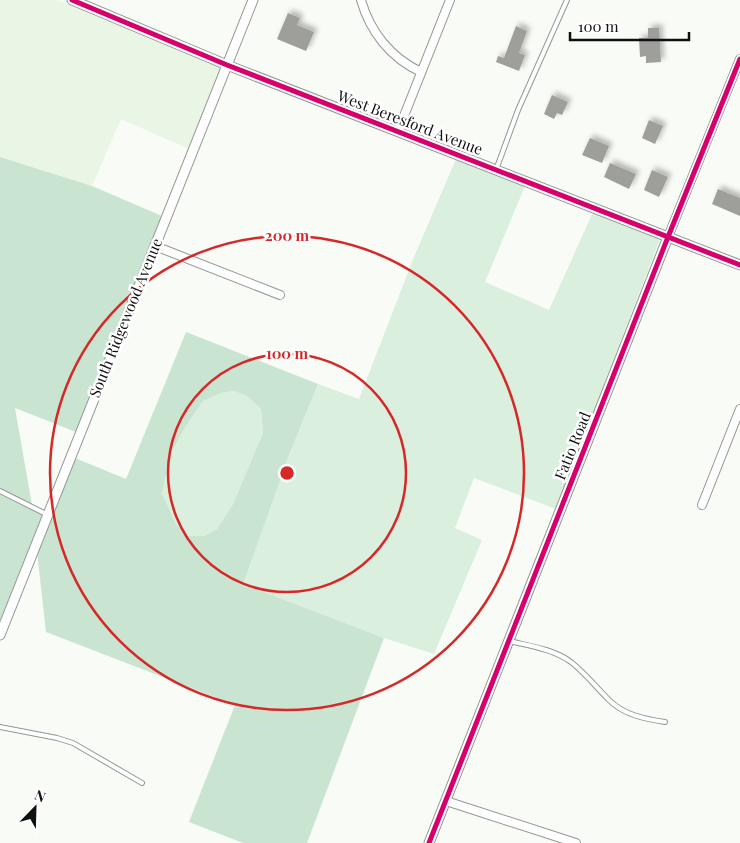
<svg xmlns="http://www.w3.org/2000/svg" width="740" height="843" font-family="'Playfair Display',serif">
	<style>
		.farmland { fill: #eaf6e5 }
		.green { fill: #daefde }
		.forest { fill: #c9e5d1; fill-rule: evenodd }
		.building { fill: #9e9f9b; filter: url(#shadow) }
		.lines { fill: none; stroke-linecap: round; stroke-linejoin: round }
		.service-casing { stroke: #949694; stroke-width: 6 }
		.minor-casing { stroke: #949694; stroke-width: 10 }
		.tertiary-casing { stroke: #949694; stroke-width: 11 }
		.service { stroke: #fefefe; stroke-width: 4 }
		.minor { stroke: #fefefe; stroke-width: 8 }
		.tertiary { stroke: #fefefe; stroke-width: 9 }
		.cycleway-casing { stroke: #fff; stroke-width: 8 }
		.cycleway { stroke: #d6006c; stroke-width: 5 }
		.ring { fill: none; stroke: #d62828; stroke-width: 2.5 }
		.labels { text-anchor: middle; stroke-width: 5; stroke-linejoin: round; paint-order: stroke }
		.street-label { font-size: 15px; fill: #101010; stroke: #fff }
		.centre { fill: #d62828; stroke: #fff; stroke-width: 2.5 }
		.ring-label { font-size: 15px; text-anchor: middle; font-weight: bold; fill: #d62828; stroke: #fff; stroke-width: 5; stroke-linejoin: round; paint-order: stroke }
	</style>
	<defs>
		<filter id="shadow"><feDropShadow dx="3.5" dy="-3.5" stdDeviation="2.5" flood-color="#0004"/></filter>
	</defs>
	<rect width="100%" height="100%" fill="#f8fbf6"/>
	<polygon class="farmland" points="0,0 57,0 222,67 189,149 121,119 92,186 0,157"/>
	<g class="green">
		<polygon points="456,159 525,186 485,282 549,310 593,212 660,239 556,509 474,478 455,528 482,540 434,654 384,638 242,584 289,455 318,384 359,399 414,257"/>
		<polygon points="234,391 247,396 261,409 263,433 233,504 217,529 204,536 188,536 176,524 162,493 171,453 185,428 203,401 221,393"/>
	</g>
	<g class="forest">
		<polygon points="0,157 92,186 162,216 76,432 15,408 32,505 45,510 0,624"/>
		<path d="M186,332l132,52 -29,71 -46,129 141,54 -77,205h-64l-54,-21 46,-117 -189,-73 -9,-80 38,-94 51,21zM234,391l13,5 14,13 2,24 -30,71 -16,25 -13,7h-16l-12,-12 -14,-31 9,-40 14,-25 18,-27 18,-8z"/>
	</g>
	<g class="building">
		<polygon points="288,13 300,18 297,25 314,32 306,51 277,39"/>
		<polygon points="516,26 527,31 519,53 525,55 519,71 496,62 498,56 504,58"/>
		<polygon points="648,28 659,28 661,62 646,63 646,56 640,57 639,38 648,38"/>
		<polygon points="552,95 568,102 562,115 557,113 554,119 544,114"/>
		<polygon points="649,120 663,126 655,144 642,138"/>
		<polygon points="590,138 609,146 602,163 582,155"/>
		<polygon points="610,163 636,174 629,189 604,177"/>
		<polygon points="652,170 668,177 659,197 644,190"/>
		<polygon points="718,189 740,198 740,216 712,204"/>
	</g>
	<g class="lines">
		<g class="service-casing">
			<g id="service">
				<polyline points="496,170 518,110 567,0"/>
				<polyline points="0,491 48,515"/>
				<path d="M509,641c21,5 44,8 62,21 14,11 25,25 38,38 15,15 36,19 56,22"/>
				<polyline points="0,727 57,738 73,743 142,783"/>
			</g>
		</g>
		<g class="minor-casing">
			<g id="minor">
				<path d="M361,0c9,32 30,58 60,72"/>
				<polyline points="398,131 450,0"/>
				<polyline points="668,237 740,59"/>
				<polyline points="155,246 280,295"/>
				<polyline points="702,505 740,409"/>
				<polyline points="446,801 576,843"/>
			</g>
		</g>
		<g class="tertiary-casing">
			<g id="tertiary">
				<polyline points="72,0 227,65 740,265"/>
				<polyline points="0,635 253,0"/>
				<polyline points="429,843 668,237"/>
			</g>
		</g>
		<use href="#service" class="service"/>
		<use href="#minor" class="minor"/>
		<use href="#tertiary" class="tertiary"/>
		<g class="cycleway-casing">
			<g id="cycleway">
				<polyline points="72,0 227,65 740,265"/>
				<polyline points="429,843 668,237 740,59"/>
			</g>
		</g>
		<use href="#cycleway" class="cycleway"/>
	</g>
	<g class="ring">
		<circle cx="287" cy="473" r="119"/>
		<circle cx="287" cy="473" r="237"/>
	</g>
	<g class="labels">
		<g class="street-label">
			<text transform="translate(410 123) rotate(21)" y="5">West Beresford Avenue</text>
			<text transform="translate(126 318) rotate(-68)" y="5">South Ridgewood Avenue</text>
			<text transform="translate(573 446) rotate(-68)" y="5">Fatio Road</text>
		</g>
	</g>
	<circle cx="287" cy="473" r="8" class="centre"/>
	<g class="ring-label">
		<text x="287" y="241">200 m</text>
		<text x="287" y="359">100 m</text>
	</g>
	<g transform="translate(35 808) rotate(23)" stroke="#ffffff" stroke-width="4" paint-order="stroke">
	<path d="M0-4L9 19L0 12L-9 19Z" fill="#101010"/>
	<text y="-8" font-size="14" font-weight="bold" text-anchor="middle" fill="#101010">N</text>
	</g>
	<path d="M570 32v8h119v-8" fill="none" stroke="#101010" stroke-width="2.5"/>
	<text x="578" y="32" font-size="15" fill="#101010" stroke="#ffffff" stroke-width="4" paint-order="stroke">100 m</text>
</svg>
